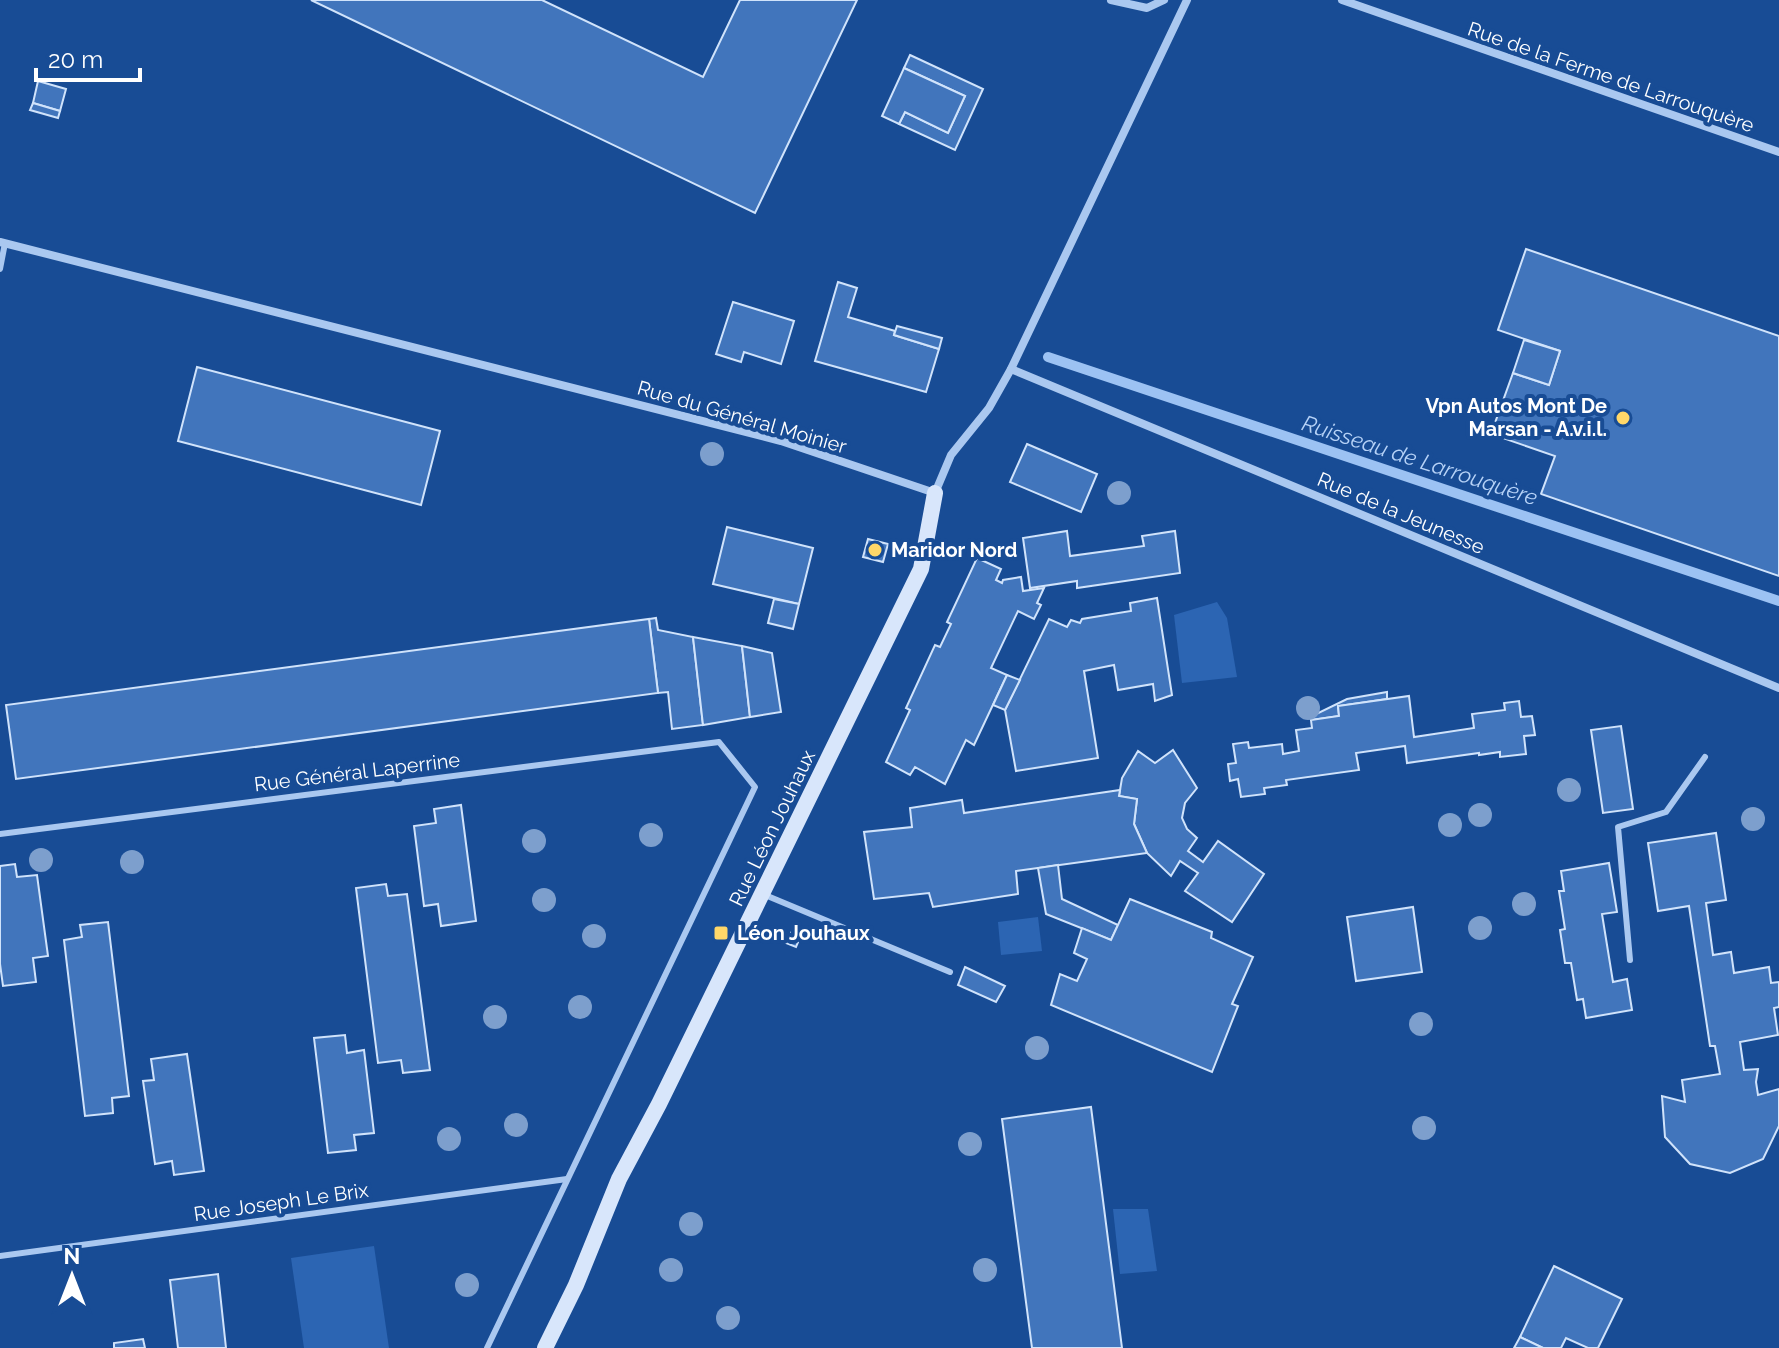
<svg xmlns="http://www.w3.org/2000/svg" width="1779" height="1348" font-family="Raleway,sans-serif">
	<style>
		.green { fill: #2c65b3 }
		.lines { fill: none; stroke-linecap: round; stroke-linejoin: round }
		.stream { stroke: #9cc2f3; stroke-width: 10 }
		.building { fill: #4175bc; stroke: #d0e3fb; stroke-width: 2 }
		.lane { stroke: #aac8f0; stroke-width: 6 }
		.street { stroke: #aac8f0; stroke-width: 8 }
		.secondary { stroke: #d8e6fb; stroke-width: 16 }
		.tree { fill: #7d9fcd }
		.poi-dot { fill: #ffd769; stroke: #184c95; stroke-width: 3 }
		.labels { text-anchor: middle; stroke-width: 8; stroke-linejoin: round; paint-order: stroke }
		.street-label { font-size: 20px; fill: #fff; stroke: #184c95 }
		.poi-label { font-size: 20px; font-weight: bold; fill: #fff; stroke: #184c95; text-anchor: start }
		.water-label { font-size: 22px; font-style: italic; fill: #b6d2f7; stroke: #184c95 }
	</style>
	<rect width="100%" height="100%" fill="#184c95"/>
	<g class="green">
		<polygon points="1217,602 1227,618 1237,677 1182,683 1174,615"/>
		<polygon points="1038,917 1042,951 1001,955 998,922"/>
		<polygon points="1113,1209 1148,1209 1157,1271 1120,1274"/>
		<polygon points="374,1246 389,1348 304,1348 291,1258"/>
	</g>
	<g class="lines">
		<polyline class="stream" points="1048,357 1779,601"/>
	</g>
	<g class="building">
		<polygon points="311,0 542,0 703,77 740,0 857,0 755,213"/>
		<polygon points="910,55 983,89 955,150 899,124 905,112 948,133 965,96 904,68"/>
		<polygon points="904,68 965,96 948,133 905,112 899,124 882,116"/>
		<polygon points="38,81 66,89 60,111 33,103"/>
		<polygon points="33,103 60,111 58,118 30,110"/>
		<polygon points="1526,249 1779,336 1779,576 1541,494 1555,456 1491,434 1513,373 1549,385 1560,351 1498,330"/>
		<polygon points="838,282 857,288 848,317 895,331 894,335 939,349 926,392 815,361"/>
		<polygon points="733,302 794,321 781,364 744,352 741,362 716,354"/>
		<polygon points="897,326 942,338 939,349 894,335"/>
		<polygon points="1524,340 1560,351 1549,385 1513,373"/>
		<polygon points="197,367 440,431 421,505 178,441"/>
		<polygon points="1027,444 1097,474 1081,512 1010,482"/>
		<polygon points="727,527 813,548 799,604 713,584"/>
		<polygon points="1067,531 1070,556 1144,546 1142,536 1175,531 1180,573 1077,588 1077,581 1030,588 1023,538"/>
		<polygon points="868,539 888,544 883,562 863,557"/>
		<polygon points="977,558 1001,569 996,580 1002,583 1003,580 1021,577 1023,591 1044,588 1037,603 1041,605 1034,619 1018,611 991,668 1007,675 974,745 966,740 945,784 915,767 910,775 886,762 910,710 906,708 935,645 940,647 951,624 947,622"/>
		<polygon points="1157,598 1172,695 1155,701 1153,684 1118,690 1114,665 1084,671 1098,758 1016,771 1005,710 1049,619 1067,627 1071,620 1080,623 1082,619 1131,611 1130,603"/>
		<polygon points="774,599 799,604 793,629 768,623"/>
		<polygon points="656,618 658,630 693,637 703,725 672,729 668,692 658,693 649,619"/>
		<polygon points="649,619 658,693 16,779 6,705"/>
		<polygon points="693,637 742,646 750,717 703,725"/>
		<polygon points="742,646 772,653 781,712 750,717"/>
		<polygon points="1007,675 1020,680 1005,710 993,705"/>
		<polygon points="1387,692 1387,699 1338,706 1339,716 1311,720 1310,717 1347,699"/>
		<polygon points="1409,696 1414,737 1474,728 1472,714 1505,710 1504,703 1519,701 1521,717 1532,716 1535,735 1524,736 1526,754 1500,757 1500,752 1479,755 1479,753 1407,763 1405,746 1356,753 1359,770 1286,780 1287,785 1264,788 1265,794 1241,797 1238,779 1230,781 1228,764 1236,763 1233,744 1248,742 1249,748 1282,744 1283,754 1299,751 1296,730 1312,728 1311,720 1339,716 1338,706"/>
		<polygon points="1621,726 1633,809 1603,813 1591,730"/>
		<polygon points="1173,750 1197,788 1185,803 1182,818 1187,829 1197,838 1188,851 1203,862 1218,841 1264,874 1232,922 1185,891 1198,873 1180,861 1171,876 1147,853 1134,824 1137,799 1119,796 1122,778 1138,751 1155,763"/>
		<polygon points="1120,790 1119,796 1137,799 1134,824 1147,853 1016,871 1018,894 933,907 929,893 874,899 864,832 912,827 910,808 962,800 964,813"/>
		<polygon points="461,805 476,921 441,926 438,904 424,906 414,826 436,823 434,809"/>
		<polygon points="1716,833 1726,900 1706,903 1713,955 1731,952 1734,973 1769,967 1771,983 1779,982 1779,1007 1774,1008 1778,1035 1740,1042 1744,1070 1758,1069 1756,1082 1758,1095 1779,1089 1779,1126 1763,1159 1730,1173 1690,1164 1665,1137 1662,1096 1685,1102 1682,1080 1720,1074 1715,1046 1710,1046 1689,906 1658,911 1648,843"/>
		<polygon points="1609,863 1617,912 1602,914 1613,982 1627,979 1632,1010 1586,1018 1583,999 1577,1000 1571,963 1565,963 1560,930 1565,929 1559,891 1564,891 1561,871"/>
		<polygon points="15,864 17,877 37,875 48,956 33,958 36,982 3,986 0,964 0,866"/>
		<polygon points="1058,865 1062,899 1118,925 1111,940 1046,914 1038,868"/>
		<polygon points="386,884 388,896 407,894 430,1070 403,1073 401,1060 378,1063 356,888"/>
		<polygon points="1130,899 1212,932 1211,938 1253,957 1232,1004 1238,1006 1212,1072 1051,1005 1060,974 1077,981 1087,959 1074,953 1082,928 1111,940"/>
		<polygon points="1413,907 1422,972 1356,981 1347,917"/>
		<polygon points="108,922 129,1096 112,1098 113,1113 85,1116 64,940 82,937 80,925"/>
		<polygon points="792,931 801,935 796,947 786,943"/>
		<polygon points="965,967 1005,986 996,1002 958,985"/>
		<polygon points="345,1035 347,1053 364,1050 374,1133 354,1135 356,1150 328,1153 314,1038"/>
		<polygon points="187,1054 204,1171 174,1175 172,1161 155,1164 143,1081 154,1080 151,1059"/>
		<polygon points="1091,1107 1122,1348 1032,1348 1002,1119"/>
		<polygon points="1554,1266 1622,1299 1598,1348 1588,1348 1566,1338 1561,1348 1543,1348 1520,1337"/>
		<polygon points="218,1274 226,1348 178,1348 170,1280"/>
		<polygon points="1520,1337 1543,1348 1514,1348"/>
		<polygon points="143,1339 145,1348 114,1348 114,1343"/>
	</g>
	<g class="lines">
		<g class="lane">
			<polyline points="0,269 5,243"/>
			<polyline points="0,834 719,742 755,787 487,1348"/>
			<polyline points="765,895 950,972"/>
			<polyline points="1630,960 1618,827 1666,812 1705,757"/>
			<polyline points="0,1256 567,1179"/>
		</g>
		<g class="street">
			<polyline points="1111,0 1147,8 1164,0"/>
			<polyline points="1342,0 1779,152"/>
			<polyline points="0,242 781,441 935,493 951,455 989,408 1011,369 1187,0"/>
			<polyline points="1011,369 1779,688"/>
		</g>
		<polyline class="secondary" points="545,1348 576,1285 619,1179 659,1104 921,569 935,493"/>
	</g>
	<g class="tree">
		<circle cx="712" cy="454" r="12"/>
		<circle cx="1119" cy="493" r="12"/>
		<circle cx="1308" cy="708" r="12"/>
		<circle cx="1569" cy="790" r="12"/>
		<circle cx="1480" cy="815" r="12"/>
		<circle cx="1753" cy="819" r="12"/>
		<circle cx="1450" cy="825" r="12"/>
		<circle cx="651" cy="835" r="12"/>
		<circle cx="534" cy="841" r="12"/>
		<circle cx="41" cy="860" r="12"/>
		<circle cx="132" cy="862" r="12"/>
		<circle cx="544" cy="900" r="12"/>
		<circle cx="1524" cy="904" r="12"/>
		<circle cx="1480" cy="928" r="12"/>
		<circle cx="594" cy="936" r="12"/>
		<circle cx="580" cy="1007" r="12"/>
		<circle cx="495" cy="1017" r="12"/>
		<circle cx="1421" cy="1024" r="12"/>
		<circle cx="1037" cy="1048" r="12"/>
		<circle cx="516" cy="1125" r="12"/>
		<circle cx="1424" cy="1128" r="12"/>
		<circle cx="449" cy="1139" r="12"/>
		<circle cx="970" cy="1144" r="12"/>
		<circle cx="691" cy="1224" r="12"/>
		<circle cx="671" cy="1270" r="12"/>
		<circle cx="985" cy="1270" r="12"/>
		<circle cx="467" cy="1285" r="12"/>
		<circle cx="728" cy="1318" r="12"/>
	</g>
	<g class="poi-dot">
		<circle cx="1623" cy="418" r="8"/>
		<circle cx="875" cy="550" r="8"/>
		<rect x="713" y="925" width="16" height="16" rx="4"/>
	</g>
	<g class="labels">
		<g class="street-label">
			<text transform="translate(1611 77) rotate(19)" y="7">Rue de la Ferme de Larrouquère</text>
			<text transform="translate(742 417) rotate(16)" y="7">Rue du Général Moinier</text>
			<text transform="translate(1401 513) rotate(23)" y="7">Rue de la Jeunesse</text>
			<text transform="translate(357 772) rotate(-7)" y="7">Rue Général Laperrine</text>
			<text transform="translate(772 828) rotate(-64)" y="7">Rue Léon Jouhaux</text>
			<text transform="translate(281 1202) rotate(-8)" y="7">Rue Joseph Le Brix</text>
		</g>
		<g class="poi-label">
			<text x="1607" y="413" text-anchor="end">Vpn Autos Mont De<tspan x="1607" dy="23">Marsan - A.v.i.l.</tspan></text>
			<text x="891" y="557">Maridor Nord</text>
			<text x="737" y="940">Léon Jouhaux</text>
		</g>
		<g class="water-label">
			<text transform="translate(1420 460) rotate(18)" y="8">Ruisseau de Larrouquère</text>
		</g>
	</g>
	<g transform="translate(72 1276)" stroke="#184c95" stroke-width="6" paint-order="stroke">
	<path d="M0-6L14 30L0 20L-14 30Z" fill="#ffffff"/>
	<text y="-12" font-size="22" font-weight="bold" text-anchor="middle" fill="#ffffff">N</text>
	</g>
	<path d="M36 68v12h104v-12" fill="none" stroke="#ffffff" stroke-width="4"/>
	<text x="48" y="68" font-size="24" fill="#ffffff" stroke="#184c95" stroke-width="6" paint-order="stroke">20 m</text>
</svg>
